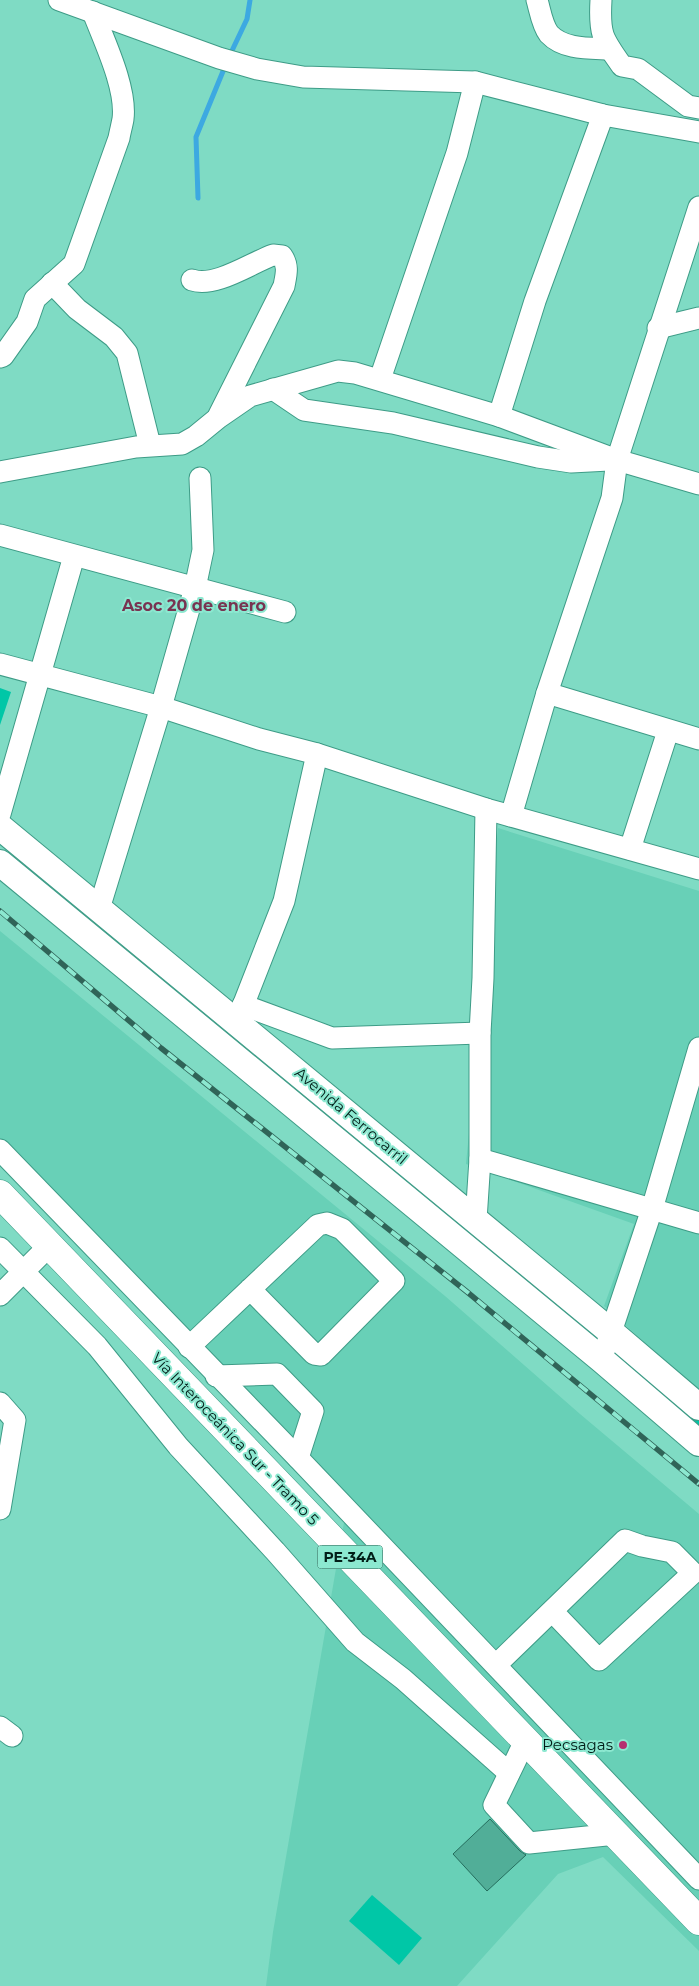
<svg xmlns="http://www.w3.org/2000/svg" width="699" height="1986" font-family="Montserrat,sans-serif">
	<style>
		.built { fill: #68d0b7 }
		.green { fill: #00c7a7 }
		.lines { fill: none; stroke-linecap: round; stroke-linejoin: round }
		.stream { stroke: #3da9e1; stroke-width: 5 }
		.building { fill: #51ae98; stroke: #256d5d }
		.minor-casing { stroke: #3e9c87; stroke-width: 23 }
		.major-casing { stroke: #3e9c87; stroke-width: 28 }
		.highway-casing { stroke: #3e9c87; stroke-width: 29 }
		.minor { stroke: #fff; stroke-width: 21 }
		.major { stroke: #fff; stroke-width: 26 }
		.highway { stroke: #fff; stroke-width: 28 }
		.rail-casing { stroke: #306458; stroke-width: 5.5 }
		.rail { stroke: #8ce8d0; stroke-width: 4; stroke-dasharray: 11; stroke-linecap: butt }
		.poi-dot { fill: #b62f70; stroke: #8ce8d0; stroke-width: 2 }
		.labels { text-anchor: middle; stroke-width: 4; stroke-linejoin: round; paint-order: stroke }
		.shield { fill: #8ce8d0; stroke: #2b5a4e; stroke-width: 1 }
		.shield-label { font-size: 14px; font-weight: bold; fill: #011d17 }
		.street-label { font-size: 15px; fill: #011d17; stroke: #8ce8d0 }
		.poi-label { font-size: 15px; fill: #011d17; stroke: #8ce8d0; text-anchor: end }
		.neighbourhood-label { font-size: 16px; font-weight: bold; fill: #783451; stroke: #8ce8d0 }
	</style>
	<rect width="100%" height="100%" fill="#7fdbc4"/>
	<g class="built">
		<polygon points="498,828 699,891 699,1391 604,1306 634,1224 466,1164"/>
		<polygon points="0,931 445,1296 580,1414 699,1514 699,1951 603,1857 558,1874 457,1986 266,1986 273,1932 346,1511 0,1164"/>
	</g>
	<g class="green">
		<polygon points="0,688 11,692 0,725"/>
		<polygon points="628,1360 699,1419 699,1429 623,1366"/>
		<polygon points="372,1895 422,1938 399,1965 349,1921"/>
	</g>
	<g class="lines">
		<g class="stream">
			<polyline points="229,57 247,19 250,0"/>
			<polyline points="198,198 196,137 226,64"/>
		</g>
	</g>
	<polygon class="building" points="490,1819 520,1851 526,1855 487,1891 453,1854"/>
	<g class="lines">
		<g class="minor-casing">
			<g id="minor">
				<polyline points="59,0 219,58 257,69 303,77 475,82 603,115 699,132"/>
				<path d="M537,0c3,10 5,25 12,34 15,16 41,14 61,15"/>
				<path d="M601,0c-2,34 1,38 21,66l16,3 50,37 11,2"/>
				<path d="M192,280c23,8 59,-17 81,-25l9,1c7,10 4,19 2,30l-65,129"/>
				<polyline points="52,283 77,309 114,337 127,353 150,445"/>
				<polyline points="658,328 699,318"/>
				<path d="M0,357l3,-1 24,-34 8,-23 39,-35 45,-126c1,-6 3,-13 4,-19 4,-31 -19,-78 -30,-107"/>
				<polyline points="380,379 457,153 475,82"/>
				<polyline points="273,389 304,410 393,423 538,457 571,462 609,460"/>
				<polyline points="499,416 535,301 603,115"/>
				<polyline points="0,472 136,447 182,444 196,436 218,418 250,396 338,371 355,373 499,416 617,460 699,484"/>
				<polyline points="0,535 285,612"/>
				<polyline points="0,664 161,707 259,739 317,754 486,809 699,869"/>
				<polyline points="547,693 699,739"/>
				<polyline points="0,814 74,556"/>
				<polyline points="511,816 547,693 612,498 617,460 699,207"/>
				<polyline points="630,849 668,731"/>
				<polyline points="99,909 161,707 195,588 203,550 200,478"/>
				<polyline points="243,1005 332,1038 480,1033"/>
				<polyline points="237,1021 284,901 317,754"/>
				<polyline points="0,1150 298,1458 699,1879"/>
				<polyline points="480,1159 699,1223"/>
				<polyline points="476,1220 480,1159 480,1033 483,978 486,809"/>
				<polyline points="0,1248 97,1346 178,1446 275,1551 355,1642 403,1679 509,1773"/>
				<polyline points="0,1295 49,1246"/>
				<polyline points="189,1347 318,1225 327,1223 342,1229 394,1281 321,1355 314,1354 250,1289"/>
				<polyline points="606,1347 652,1209 699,1048"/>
				<polyline points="216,1376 277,1374 313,1411 298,1458"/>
				<polyline points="0,1403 15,1420 0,1509"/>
				<polyline points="496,1665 625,1540 642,1546 672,1552 693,1573 599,1660 552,1611"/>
				<polyline points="0,1727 12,1736"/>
				<polyline points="525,1741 494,1805 529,1843 616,1834"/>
			</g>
		</g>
		<g class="major-casing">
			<g id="major">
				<polyline points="0,827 611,1332 699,1407"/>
				<polyline points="0,863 602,1360 699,1443"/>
			</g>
		</g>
		<g class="highway-casing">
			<polyline id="highway" points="0,1194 699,1921"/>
		</g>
		<use href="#minor" class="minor"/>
		<use href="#major" class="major"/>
		<use href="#highway" class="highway"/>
		<g class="rail-casing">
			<polyline id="rail" points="0,911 161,1048 466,1291 699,1484"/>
		</g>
		<use href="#rail" class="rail"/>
	</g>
	<circle class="poi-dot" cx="623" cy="1745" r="5"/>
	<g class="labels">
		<rect class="shield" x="317.5" y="1545.5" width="65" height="23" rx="4"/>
		<g class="shield-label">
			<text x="350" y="1562">PE-34A</text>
		</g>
		<g class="street-label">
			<text transform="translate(351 1116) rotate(40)" y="5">Avenida Ferrocarril</text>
			<text transform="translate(235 1439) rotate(46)" y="5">Vía Interoceánica Sur - Tramo 5</text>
		</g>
		<g class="poi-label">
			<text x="613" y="1750">Pecsagas</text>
		</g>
		<g class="neighbourhood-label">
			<text x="194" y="611">Asoc 20 de enero</text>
		</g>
	</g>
</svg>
